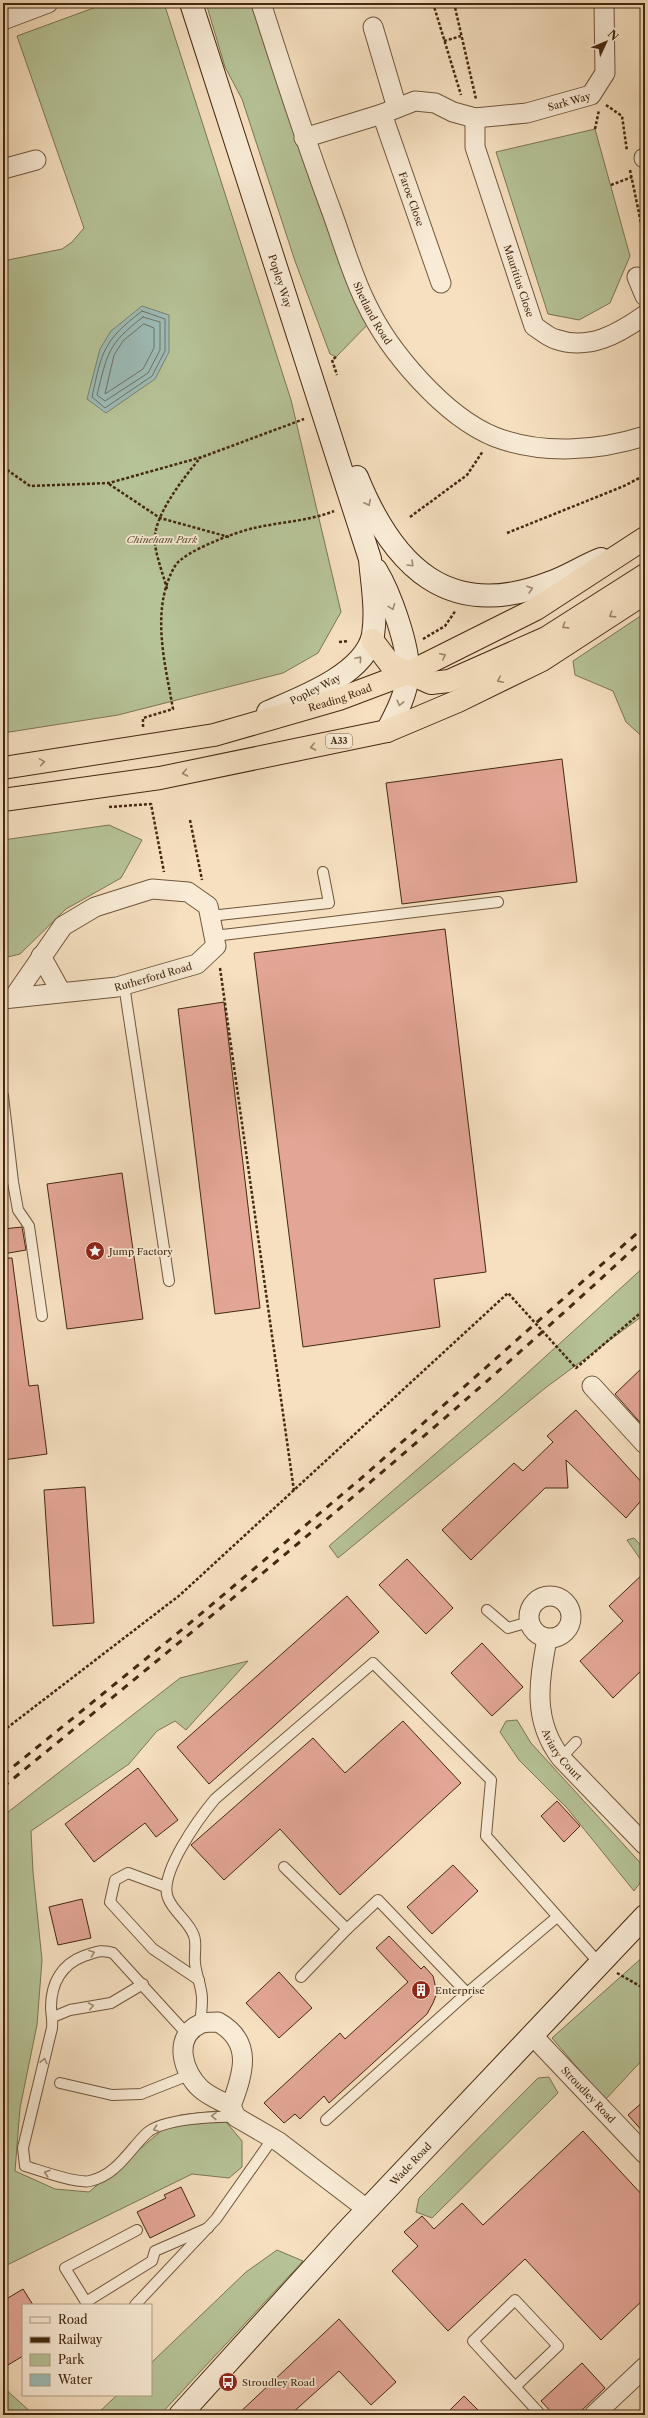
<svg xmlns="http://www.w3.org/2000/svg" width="648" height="2418" font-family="'Libre Caslon Text',serif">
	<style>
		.green { fill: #b6c397; stroke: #7d7654 }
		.water { fill: #9dbcb7; stroke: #798174 }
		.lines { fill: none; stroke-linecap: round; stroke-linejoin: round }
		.shore { stroke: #707264; stroke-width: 1 }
		.building { fill: #e3a696; stroke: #442810 }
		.lane-casing { stroke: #70563c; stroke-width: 12 }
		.street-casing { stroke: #70563c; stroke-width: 21 }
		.secondary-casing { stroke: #442810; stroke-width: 24 }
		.highway-casing { stroke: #442810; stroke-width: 24 }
		.path { stroke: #442810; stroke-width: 2.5; stroke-dasharray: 3 2; stroke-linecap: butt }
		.lane { stroke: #f9ebd6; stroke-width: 10 }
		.street { stroke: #f9ebd6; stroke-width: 19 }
		.secondary { stroke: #f9ebd6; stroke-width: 22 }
		.highway { stroke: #f6e0c0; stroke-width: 22 }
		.rail { stroke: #442810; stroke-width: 3; stroke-dasharray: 7 7; stroke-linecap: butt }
		.oneway { stroke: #9e8a73 }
		.oneway2 { stroke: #9d8468 }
		.labels { text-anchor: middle; stroke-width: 3.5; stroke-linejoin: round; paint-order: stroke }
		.shield { fill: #f9ebd6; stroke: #7a624b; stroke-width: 1 }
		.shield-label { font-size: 9px; font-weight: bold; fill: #442810 }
		.street-label { font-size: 10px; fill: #442810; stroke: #f9ebd6 }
		.park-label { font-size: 10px; font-style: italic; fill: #604f32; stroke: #f9ebd6 }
		.poi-label { font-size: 10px; fill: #442810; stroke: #f9ebd6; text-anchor: start }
	</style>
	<rect width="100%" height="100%" fill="#f6e0c0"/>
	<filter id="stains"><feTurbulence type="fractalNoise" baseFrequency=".005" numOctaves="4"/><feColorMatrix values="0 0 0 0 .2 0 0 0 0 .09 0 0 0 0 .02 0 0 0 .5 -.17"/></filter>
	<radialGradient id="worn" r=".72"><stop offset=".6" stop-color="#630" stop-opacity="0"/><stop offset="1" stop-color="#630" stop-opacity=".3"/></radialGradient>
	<g class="green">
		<polygon points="107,3 164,3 291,400 341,612 318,653 283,673 118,715 3,733 3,261 62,249 72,242 84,228 17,36"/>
		<polygon points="206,3 261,3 374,318 336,357 330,354 295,261 242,99 225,67"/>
		<polygon points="595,129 630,256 610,303 579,320 548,314 496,152"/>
		<polygon points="645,613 645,739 626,722 613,691 575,675 573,661"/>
		<polygon points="109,825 142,840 121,878 66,909 20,954 3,958 3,840"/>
		<polygon points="645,1266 645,1314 544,1389 338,1558 329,1546 502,1396"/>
		<polygon points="634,1538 645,1550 645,1566 627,1540"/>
		<polygon points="248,1661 186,1730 175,1721 157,1731 129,1764 31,1831 33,1872 42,1960 37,2025 20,2108 15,2171 55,2189 89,2192 180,2115 217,2111 242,2141 242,2167 229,2178 192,2174 3,2267 3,1816 180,1678"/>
		<polygon points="517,1720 531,1743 645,1868 645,1876 634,1891 567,1808 519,1760 500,1732 506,1721"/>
		<polygon points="645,1955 645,2057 605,2100 552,2038"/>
		<polygon points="549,2077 558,2093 432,2218 416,2212 419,2198 538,2078"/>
		<polygon points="277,2250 303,2261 160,2415 96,2415 117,2395 151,2395 151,2363 246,2272"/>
		<polygon points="3,2387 34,2415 3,2415"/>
	</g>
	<polygon class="water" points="142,306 169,315 169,352 155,379 106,413 87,399 100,349 111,331"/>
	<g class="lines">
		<g class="shore">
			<path d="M142,311l23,8v32l-13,25 -47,32 -13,-11c10,-46 11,-56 50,-86z"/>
			<path d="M143,317l17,5v28l-12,23 -43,28 -8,-6c11,-43 10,-50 46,-78z"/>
			<polygon points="144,324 154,328 154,348 143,369 105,394 114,355 123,341"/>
		</g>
	</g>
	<g class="building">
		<polygon points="562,759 577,882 402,904 386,783"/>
		<polygon points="445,929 486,1272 434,1279 440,1327 303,1347 254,953"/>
		<polygon points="224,1002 260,1308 215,1314 178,1009"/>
		<polygon points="122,1173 143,1319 67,1329 47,1184"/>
		<polygon points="22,1227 26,1250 3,1254 3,1229"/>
		<polygon points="3,1258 12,1258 29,1386 38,1385 47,1454 3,1460"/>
		<polygon points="645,1365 645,1428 615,1394"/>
		<polygon points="576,1410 645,1486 645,1496 626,1518 566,1460 568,1488 545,1488 471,1560 442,1530 514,1463 523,1471 553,1442 547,1436"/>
		<polygon points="85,1487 94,1623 53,1626 44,1490"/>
		<polygon points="407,1559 453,1608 426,1634 379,1585"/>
		<polygon points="645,1572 645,1667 613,1698 580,1661 623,1621 609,1606"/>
		<polygon points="347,1596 379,1632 209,1784 177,1747"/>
		<polygon points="482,1643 523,1687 492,1716 451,1673"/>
		<polygon points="403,1721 461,1783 340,1895 280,1829 224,1880 191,1845 313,1738 345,1773"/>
		<polygon points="138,1768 178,1820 156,1837 145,1823 94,1862 65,1824"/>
		<polygon points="557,1801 580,1826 564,1842 541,1816"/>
		<polygon points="453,1865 478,1891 432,1934 407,1907"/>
		<polygon points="82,1899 91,1938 58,1945 49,1907"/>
		<polygon points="389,1936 421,1969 424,1966 433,1976 437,1993 433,2003 427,2014 329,2103 324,2096 300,2119 295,2114 284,2123 264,2103 340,2033 345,2039 408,1982 376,1948"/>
		<polygon points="279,1972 312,2008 279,2038 246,2003"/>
		<polygon points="645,2100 645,2134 628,2115"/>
		<polygon points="583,2131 645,2198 645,2298 601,2340 525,2259 448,2331 392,2271 418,2246 404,2232 422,2216 434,2229 462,2203 483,2225"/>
		<polygon points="181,2187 195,2216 150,2238 137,2212 166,2198 164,2195"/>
		<polygon points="23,2289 33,2305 23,2305 23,2356 3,2368 3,2301"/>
		<polygon points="339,2319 396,2382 371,2405 339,2371 290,2415 237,2415"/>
		<polygon points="582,2363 605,2388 577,2415 554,2415 541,2401"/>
		<polygon points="464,2396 483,2415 445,2415"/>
	</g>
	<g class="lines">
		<g class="lane-casing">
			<g id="lane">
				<polyline points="210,916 329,903 323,872"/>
				<polyline points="214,936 498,902"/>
				<polyline points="124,985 169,1281"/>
				<polyline points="3,1096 13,1182 18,1210 29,1226 42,1316"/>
				<polyline points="487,1610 508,1628 529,1622"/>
				<polyline points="561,1758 576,1742"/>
				<polyline points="284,1867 347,1929 378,1900 467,1993 557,1917"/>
				<polyline points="166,1887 128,1873 115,1880 110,1902 153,1949 199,1980"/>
				<polyline points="301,1977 347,1929"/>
				<polyline points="53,2017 70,2010 111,2003 143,1984"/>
				<path d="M200,2024c1,-8 2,-17 2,-25 0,-12 -6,-24 -7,-36 -1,-9 2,-19 -1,-27 -5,-15 -20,-23 -26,-38 -10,-24 32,-81 47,-99l158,-136 118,117 -5,56 113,127"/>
				<path d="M187,2034l-74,-81c-11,-4 -17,-1 -29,3 -22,8 -33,27 -33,51 0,8 2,12 1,21l-29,120 2,18c14,4 51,18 65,15 27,-6 39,-31 57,-48 15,-14 68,-17 89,-16"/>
				<polyline points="60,2083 112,2095 141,2094 189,2075"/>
				<polyline points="326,2120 467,1993"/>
				<polyline points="137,2230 65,2268 86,2302 152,2261 155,2251 208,2228"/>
				<polyline points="135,2305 216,2219 273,2138"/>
				<polyline points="515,2387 558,2346 515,2300 473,2341 541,2415"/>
			</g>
		</g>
		<g class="street-casing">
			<g id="street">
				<path id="s1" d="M261,3c22,69 44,137 69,204 12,32 21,66 36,96 23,49 79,114 129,134 47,18 103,14 150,-1"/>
				<polyline points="3,20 48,3"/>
				<polyline points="373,27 397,108"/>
				<path id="s2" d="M382,114l59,169"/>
				<path id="s3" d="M475,118v29l59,179c6,4 14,11 21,13 34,12 63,-5 90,-24"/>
				<path id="s4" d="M304,138l78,-24 33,-13 20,2 18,9 22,6 52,-5 64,-18 14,-22 -1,-70"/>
				<polyline points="644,158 645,158"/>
				<polyline points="3,169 36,160"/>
				<polyline points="637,277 645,296"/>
				<polyline points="41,956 61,992"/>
				<path id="s5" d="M3,999l114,-12 80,-23 19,-18 -8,-40 -20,-14 -36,-3 -57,18 -32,19 -49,71"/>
				<polyline points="592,1386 645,1444"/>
				<circle cx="550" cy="1617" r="21"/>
				<path id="s6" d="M547,1639c-8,43 -15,81 14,119l84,87"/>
				<path d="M218,2022c36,20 25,52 13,84 -10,-5 -21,-9 -30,-17 -18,-16 -29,-52 -1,-65 4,-2 13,-2 18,-2z"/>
				<path id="s7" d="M532,2035l113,119"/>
				<polyline points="231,2106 236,2117 279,2142 368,2210"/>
				<polyline points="594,2415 645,2367"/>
			</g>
		</g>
		<g class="secondary-casing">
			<g id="secondary">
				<path id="s8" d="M191,3l179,556c2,25 7,51 3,76 -8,39 -72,63 -105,77"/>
				<path d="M357,477c36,89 91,145 192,106 18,-6 34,-17 52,-24"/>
				<path d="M376,570c14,23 33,76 32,103 -1,20 -12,41 -21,58"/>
				<path id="s9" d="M180,2415l165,-182 300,-317"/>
			</g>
		</g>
		<g class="highway-casing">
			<g id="highway">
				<polyline points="372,640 391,665 431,683 449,681 546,638 645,575"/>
				<path id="s10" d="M3,768l211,-33 125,-36 69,-26 128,-64 109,-71"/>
				<polyline points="3,800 160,778 387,731 458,701 542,660 645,593"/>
			</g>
		</g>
		<g class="path">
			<polyline points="433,3 461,95"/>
			<polyline points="454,3 476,99"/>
			<polyline points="444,41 461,36"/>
			<polyline points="606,105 622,116 627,151"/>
			<polyline points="595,129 599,110"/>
			<polyline points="630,170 645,242"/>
			<polyline points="611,185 632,177"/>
			<polyline points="336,357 332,360 337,375"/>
			<polyline points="3,467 30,486 109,483 202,457 304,419"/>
			<polyline points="109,484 160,518 229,537"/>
			<polyline points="410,517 467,475 483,451"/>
			<polyline points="507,533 624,486 645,475"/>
			<path d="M167,589c-4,-15 -10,-30 -12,-45 -4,-26 30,-68 46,-87"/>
			<polyline points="423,639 445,626 456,610"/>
			<polyline points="339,642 349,641"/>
			<path d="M143,727v-9l30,-9c-8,-46 -23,-100 2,-143 9,-15 61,-34 79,-38 26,-6 55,-7 80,-17"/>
			<polyline points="109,807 151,804 164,872"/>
			<polyline points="190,820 202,880"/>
			<polyline points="220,968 294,1491"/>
			<polyline points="3,1731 180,1595 508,1293 576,1368 645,1309"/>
			<polyline points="617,1973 645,1989"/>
		</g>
		<use href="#lane" class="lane"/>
		<use href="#street" class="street"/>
		<use href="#secondary" class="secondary"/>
		<use href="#highway" class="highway"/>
		<g class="rail">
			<polyline points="3,1775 190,1623 365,1475 645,1226"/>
			<path d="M3,1787c218,-178 436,-357 642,-549"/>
		</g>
	</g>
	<defs><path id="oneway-chevron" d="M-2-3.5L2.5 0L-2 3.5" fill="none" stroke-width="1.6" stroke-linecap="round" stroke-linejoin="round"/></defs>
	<g class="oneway">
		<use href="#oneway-chevron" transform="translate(368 503) rotate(63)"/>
		<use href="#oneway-chevron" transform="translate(411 564) rotate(45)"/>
		<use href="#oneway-chevron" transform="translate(530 589) rotate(-16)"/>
		<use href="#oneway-chevron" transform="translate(392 607) rotate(69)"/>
		<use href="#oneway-chevron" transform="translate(359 659) rotate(-49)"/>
		<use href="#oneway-chevron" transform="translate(400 703) rotate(104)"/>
		<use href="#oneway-chevron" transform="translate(92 1953) rotate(-20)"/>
		<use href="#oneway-chevron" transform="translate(91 2006) rotate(-11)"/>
		<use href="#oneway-chevron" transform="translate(44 2061) rotate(-77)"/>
		<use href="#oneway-chevron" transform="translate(214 2116) rotate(-179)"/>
		<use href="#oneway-chevron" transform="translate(156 2129) rotate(160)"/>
		<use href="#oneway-chevron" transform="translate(47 2173) rotate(-162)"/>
	</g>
	<g class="oneway2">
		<use href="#oneway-chevron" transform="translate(612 615) rotate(147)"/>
		<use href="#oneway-chevron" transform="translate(565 626) rotate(147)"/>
		<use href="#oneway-chevron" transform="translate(443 656) rotate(-26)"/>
		<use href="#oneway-chevron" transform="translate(500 680) rotate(154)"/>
		<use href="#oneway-chevron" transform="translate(313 747) rotate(168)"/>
		<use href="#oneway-chevron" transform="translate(42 762) rotate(-9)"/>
		<use href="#oneway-chevron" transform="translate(185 773) rotate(169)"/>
	</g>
	<defs>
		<g id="sight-disc" transform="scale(1)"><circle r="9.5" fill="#8f2418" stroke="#f9ebd6"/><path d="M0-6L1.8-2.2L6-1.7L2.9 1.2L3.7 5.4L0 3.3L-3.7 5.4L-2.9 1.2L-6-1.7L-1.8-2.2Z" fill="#fff"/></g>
		<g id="building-disc" transform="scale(1)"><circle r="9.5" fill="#8f2418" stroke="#f9ebd6"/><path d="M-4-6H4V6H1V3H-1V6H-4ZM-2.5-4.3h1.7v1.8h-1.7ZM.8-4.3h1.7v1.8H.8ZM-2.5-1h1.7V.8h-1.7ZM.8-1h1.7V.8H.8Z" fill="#fff"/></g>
		<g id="bus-disc" transform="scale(1)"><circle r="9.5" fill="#8f2418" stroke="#f9ebd6"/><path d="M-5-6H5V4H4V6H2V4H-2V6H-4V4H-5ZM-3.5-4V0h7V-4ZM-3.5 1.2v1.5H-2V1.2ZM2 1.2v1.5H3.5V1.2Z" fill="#fff"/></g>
	</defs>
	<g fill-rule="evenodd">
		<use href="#sight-disc" x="95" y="1251"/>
		<use href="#building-disc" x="421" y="1990"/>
		<use href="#bus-disc" x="228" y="2382"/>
	</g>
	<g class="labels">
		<rect class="shield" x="326" y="734" width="26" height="14" rx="3"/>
		<g class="shield-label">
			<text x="339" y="744">A33</text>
		</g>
		<g class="street-label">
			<text dy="4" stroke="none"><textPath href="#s4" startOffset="276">Sark Way</textPath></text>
			<text dy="4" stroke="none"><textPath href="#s2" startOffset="90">Faroe Close</textPath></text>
			<text dy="4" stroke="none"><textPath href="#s8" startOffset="292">Popley Way</textPath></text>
			<text dy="4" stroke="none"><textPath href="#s3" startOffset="170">Mauritius Close</textPath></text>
			<text dy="4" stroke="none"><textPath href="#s1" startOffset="330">Shetland Road</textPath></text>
			<text transform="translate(315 689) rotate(-27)" y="4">Popley Way</text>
			<text dy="4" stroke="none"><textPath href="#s10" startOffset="345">Reading Road</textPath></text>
			<text dy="4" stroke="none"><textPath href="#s5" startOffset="152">Rutherford Road</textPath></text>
			<text dy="4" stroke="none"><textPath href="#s6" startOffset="122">Aviary Court</textPath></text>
			<text dy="4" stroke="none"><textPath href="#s7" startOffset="82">Stroudley Road</textPath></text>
			<text dy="4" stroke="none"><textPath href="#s9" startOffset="341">Wade Road</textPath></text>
		</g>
		<g class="park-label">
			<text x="162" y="543">Chineham Park</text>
		</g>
		<g class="poi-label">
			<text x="109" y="1255">Jump Factory</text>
			<text x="435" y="1994">Enterprise</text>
			<text x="242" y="2386">Stroudley Road</text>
		</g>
	</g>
	<rect width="648" height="2418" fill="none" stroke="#f6e0c0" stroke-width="16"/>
	<rect x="4" y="4" width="640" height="2410" fill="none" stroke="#442810" stroke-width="2"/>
	<rect x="8" y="8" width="632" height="2402" fill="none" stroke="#442810"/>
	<rect x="22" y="2304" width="130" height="92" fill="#f9ebd6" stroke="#b19d87"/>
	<rect x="30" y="2317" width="20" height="6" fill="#f9ebd6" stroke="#b19d87"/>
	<text x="58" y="2324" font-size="12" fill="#442810">Road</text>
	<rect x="30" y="2337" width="20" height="6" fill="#442810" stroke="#b19d87"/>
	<text x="58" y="2344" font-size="12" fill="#442810">Railway</text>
	<rect x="30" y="2354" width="20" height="12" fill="#b6c397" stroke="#b19d87"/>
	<text x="58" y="2364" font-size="12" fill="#442810">Park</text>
	<rect x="30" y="2374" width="20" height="12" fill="#9dbcb7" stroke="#b19d87"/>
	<text x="58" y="2384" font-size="12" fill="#442810">Water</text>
	<g transform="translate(606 42) rotate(46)" stroke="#f9ebd6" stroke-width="3" paint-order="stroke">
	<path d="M0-3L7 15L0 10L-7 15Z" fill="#442810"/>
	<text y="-6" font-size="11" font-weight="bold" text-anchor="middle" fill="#442810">N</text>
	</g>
	<rect width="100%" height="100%" filter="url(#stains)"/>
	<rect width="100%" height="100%" fill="url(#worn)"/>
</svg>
